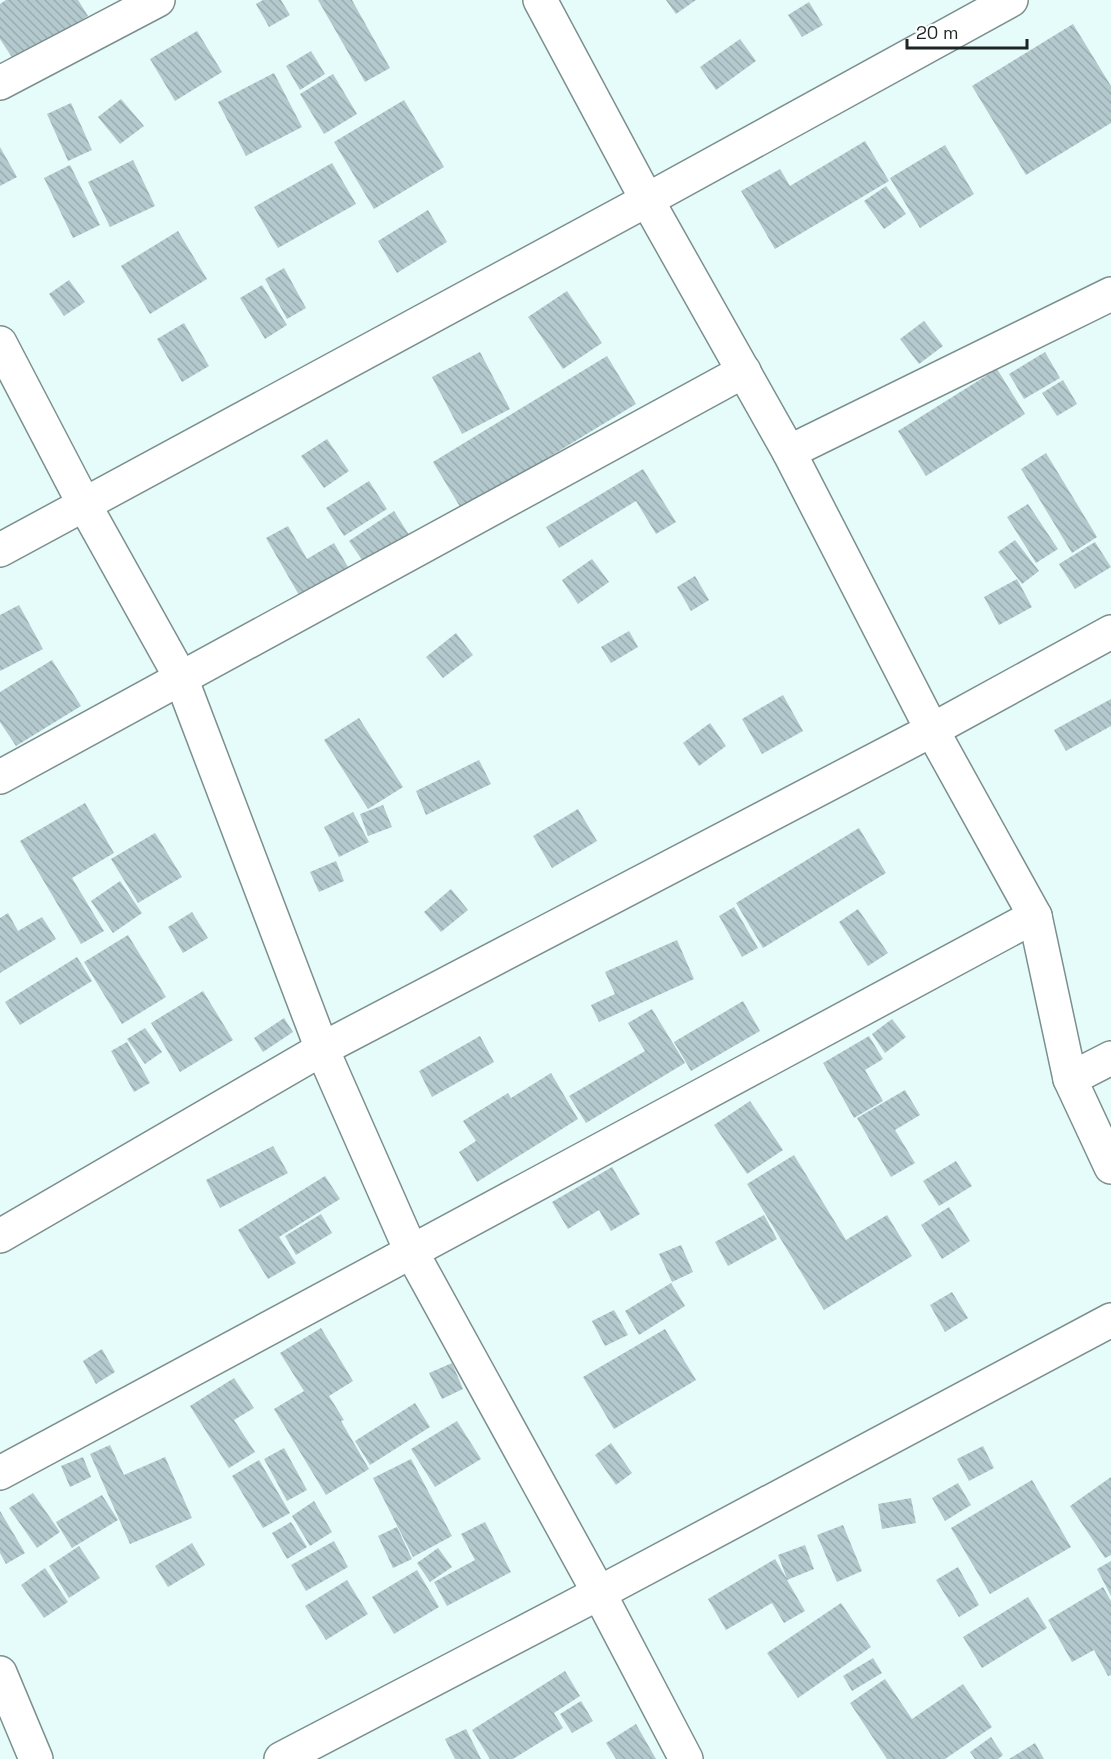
<svg xmlns="http://www.w3.org/2000/svg" width="1111" height="1759" font-family="'Space Grotesk',sans-serif">
	<style>
		.building { fill: url(#building-back-hatch) }
		.lines { fill: none; stroke-linecap: round; stroke-linejoin: round }
		.minor-casing { stroke: #7b908e; stroke-width: 36 }
		.tertiary-casing { stroke: #7b908e; stroke-width: 36 }
		.minor { stroke: #fff; stroke-width: 33 }
		.tertiary { stroke: #fff; stroke-width: 33 }
	</style>
	<defs>
		<pattern id="building-back-hatch" width="6" height="6" patternUnits="userSpaceOnUse" patternTransform="scale(1.5)"><rect width="6" height="6" fill="#b4c9cd"/><path d="M-1 5l2 2M0 0l6 6M5-1l2 2" fill="none" stroke="#9aacb0"/></pattern>
	</defs>
	<rect width="100%" height="100%" fill="#e6fcfa"/>
	<g class="building">
		<polygon points="6,0 78,0 88,16 15,62 0,39 0,4"/>
		<polygon points="263,0 281,0 290,15 269,27 256,4"/>
		<polygon points="318,0 352,0 390,68 365,82"/>
		<polygon points="666,0 696,0 676,14"/>
		<polygon points="809,2 823,25 802,37 788,15"/>
		<polygon points="1073,24 1111,86 1111,123 1026,175 972,86"/>
		<polygon points="197,31 222,72 175,101 150,59"/>
		<polygon points="740,39 756,61 716,90 700,67"/>
		<polygon points="311,51 325,74 300,90 286,66"/>
		<polygon points="274,73 302,127 246,156 218,102"/>
		<polygon points="333,74 357,114 324,134 300,94"/>
		<polygon points="121,99 144,126 120,144 98,117"/>
		<polygon points="404,100 444,167 374,209 334,142"/>
		<polygon points="71,103 92,150 68,161 47,114"/>
		<polygon points="865,141 889,181 775,249 741,191 780,169 790,186"/>
		<polygon points="945,145 974,194 920,228 890,178"/>
		<polygon points="0,147 17,177 0,186"/>
		<polygon points="133,160 155,206 110,227 88,182"/>
		<polygon points="332,163 356,204 278,248 254,207"/>
		<polygon points="70,165 100,225 73,238 44,178"/>
		<polygon points="886,186 906,214 884,229 864,201"/>
		<polygon points="428,210 447,242 397,273 378,241"/>
		<polygon points="178,231 207,279 150,314 121,266"/>
		<polygon points="284,268 306,308 287,319 265,279"/>
		<polygon points="69,280 85,302 64,316 49,294"/>
		<polygon points="262,285 287,325 265,339 240,298"/>
		<polygon points="567,291 602,343 563,369 528,317"/>
		<polygon points="924,321 943,346 919,364 900,339"/>
		<polygon points="184,323 209,366 182,382 157,339"/>
		<polygon points="480,352 510,409 462,434 432,377"/>
		<polygon points="1045,352 1060,378 1024,399 1009,374"/>
		<polygon points="607,356 636,404 462,510 433,462"/>
		<polygon points="997,369 1025,414 926,476 898,431"/>
		<polygon points="1063,380 1077,404 1057,416 1042,393"/>
		<polygon points="327,439 349,471 324,488 301,456"/>
		<polygon points="1046,453 1097,537 1072,553 1021,469"/>
		<polygon points="643,469 676,522 656,534 636,501 559,548 546,527"/>
		<polygon points="369,481 387,509 344,536 326,508"/>
		<polygon points="1028,504 1058,549 1036,563 1007,517"/>
		<polygon points="394,511 411,538 367,567 349,541"/>
		<polygon points="288,526 307,559 334,543 348,567 299,595 266,538"/>
		<polygon points="1015,540 1039,571 1022,584 998,552"/>
		<polygon points="1095,542 1111,567 1075,589 1059,564"/>
		<polygon points="592,559 609,582 578,604 562,580"/>
		<polygon points="695,576 709,600 691,611 677,587"/>
		<polygon points="1017,579 1032,607 999,625 984,597"/>
		<polygon points="19,605 43,649 0,671 0,615"/>
		<polygon points="629,631 638,647 611,663 601,647"/>
		<polygon points="456,633 473,655 443,678 426,657"/>
		<polygon points="52,660 81,706 16,746 0,722 0,692"/>
		<polygon points="783,695 803,731 762,754 742,719"/>
		<polygon points="1111,699 1111,726 1066,751 1054,730"/>
		<polygon points="359,718 403,787 368,809 324,740"/>
		<polygon points="710,723 726,746 699,766 683,743"/>
		<polygon points="479,760 491,784 426,815 416,791"/>
		<polygon points="85,803 114,853 72,878 104,931 81,944 20,841"/>
		<polygon points="383,805 392,827 368,836 360,814"/>
		<polygon points="578,809 597,841 552,868 533,836"/>
		<polygon points="353,812 369,842 339,857 324,827"/>
		<polygon points="859,828 886,873 763,948 736,903"/>
		<polygon points="155,833 182,877 138,903 111,859"/>
		<polygon points="336,861 344,881 319,892 310,872"/>
		<polygon points="120,881 142,913 113,933 91,901"/>
		<polygon points="451,889 468,910 441,932 424,912"/>
		<polygon points="734,907 758,948 742,957 719,916"/>
		<polygon points="858,909 888,953 868,966 839,922"/>
		<polygon points="192,912 208,938 183,953 168,927"/>
		<polygon points="8,913 18,931 42,917 56,939 0,973 0,918"/>
		<polygon points="128,935 166,997 122,1024 84,962"/>
		<polygon points="677,940 694,979 599,1022 591,1005 615,994 605,972"/>
		<polygon points="77,957 92,981 20,1025 5,1002"/>
		<polygon points="203,991 233,1040 180,1072 151,1023"/>
		<polygon points="743,1001 760,1031 691,1071 674,1042"/>
		<polygon points="652,1009 685,1063 586,1123 569,1096 645,1051 628,1023"/>
		<polygon points="284,1018 293,1032 263,1052 254,1038"/>
		<polygon points="892,1019 906,1037 885,1053 872,1034"/>
		<polygon points="145,1028 162,1052 145,1064 127,1039"/>
		<polygon points="480,1036 494,1062 432,1097 419,1071"/>
		<polygon points="869,1036 883,1059 865,1070 883,1101 854,1118 823,1063"/>
		<polygon points="127,1042 150,1083 134,1092 111,1051"/>
		<polygon points="551,1073 578,1119 477,1182 459,1152 476,1141 463,1121 508,1093 511,1098"/>
		<polygon points="905,1090 920,1115 895,1130 915,1163 891,1177 857,1118"/>
		<polygon points="750,1101 783,1150 747,1174 714,1125"/>
		<polygon points="273,1146 288,1173 220,1208 206,1180"/>
		<polygon points="794,1155 846,1240 887,1215 912,1256 824,1310 747,1184"/>
		<polygon points="956,1161 972,1186 939,1206 923,1181"/>
		<polygon points="612,1167 640,1214 611,1231 599,1210 568,1229 552,1202"/>
		<polygon points="325,1176 340,1199 279,1237 296,1263 268,1279 238,1230"/>
		<polygon points="949,1207 970,1241 942,1259 921,1225"/>
		<polygon points="321,1214 332,1233 296,1255 285,1236"/>
		<polygon points="764,1215 777,1239 728,1266 715,1242"/>
		<polygon points="681,1245 693,1272 672,1282 659,1254"/>
		<polygon points="671,1283 685,1306 639,1335 625,1311"/>
		<polygon points="952,1292 968,1318 945,1332 930,1305"/>
		<polygon points="614,1310 628,1335 605,1346 592,1321"/>
		<polygon points="321,1328 353,1381 329,1396 344,1420 341,1421 369,1469 326,1495 274,1409 304,1391 280,1353"/>
		<polygon points="665,1329 696,1380 614,1429 583,1377"/>
		<polygon points="102,1349 115,1372 96,1384 83,1361"/>
		<polygon points="452,1363 463,1389 442,1399 429,1373"/>
		<polygon points="234,1378 254,1408 234,1420 255,1452 229,1468 190,1406"/>
		<polygon points="415,1403 430,1427 370,1465 355,1441"/>
		<polygon points="457,1421 481,1459 435,1487 411,1449"/>
		<polygon points="611,1443 632,1473 616,1485 595,1455"/>
		<polygon points="110,1445 124,1475 165,1457 192,1518 130,1544 90,1454"/>
		<polygon points="983,1446 994,1468 969,1481 957,1459"/>
		<polygon points="284,1448 307,1490 287,1501 264,1459"/>
		<polygon points="83,1457 91,1477 70,1487 61,1466"/>
		<polygon points="411,1459 452,1536 413,1557 373,1478"/>
		<polygon points="259,1460 290,1513 263,1528 232,1476"/>
		<polygon points="1111,1477 1111,1555 1105,1558 1070,1506"/>
		<polygon points="1032,1480 1071,1547 990,1594 951,1528"/>
		<polygon points="958,1483 971,1505 945,1521 932,1498"/>
		<polygon points="33,1493 60,1532 37,1548 9,1508"/>
		<polygon points="102,1495 118,1520 72,1548 56,1522"/>
		<polygon points="911,1498 916,1523 882,1529 878,1504"/>
		<polygon points="314,1501 332,1532 310,1546 292,1516"/>
		<polygon points="0,1511 25,1553 6,1564 0,1553"/>
		<polygon points="291,1522 307,1547 287,1559 272,1533"/>
		<polygon points="485,1522 511,1572 447,1606 434,1582 475,1560 461,1534"/>
		<polygon points="843,1525 862,1571 837,1582 817,1535"/>
		<polygon points="397,1527 412,1559 393,1568 378,1536"/>
		<polygon points="334,1541 348,1567 306,1591 291,1565"/>
		<polygon points="192,1543 205,1565 168,1587 155,1566"/>
		<polygon points="805,1545 814,1569 787,1580 805,1611 784,1623 772,1603 726,1630 708,1599 775,1559 787,1579 778,1555"/>
		<polygon points="79,1546 100,1578 69,1598 49,1566"/>
		<polygon points="438,1548 452,1567 430,1582 417,1563"/>
		<polygon points="1111,1561 1111,1596 1097,1569"/>
		<polygon points="958,1567 979,1605 959,1617 936,1580"/>
		<polygon points="45,1568 68,1602 44,1618 21,1585"/>
		<polygon points="417,1570 439,1607 394,1634 372,1597"/>
		<polygon points="347,1580 368,1614 326,1640 305,1606"/>
		<polygon points="1103,1587 1111,1601 1111,1675 1108,1676 1094,1650 1072,1662 1048,1620"/>
		<polygon points="1028,1597 1047,1628 982,1668 963,1637"/>
		<polygon points="841,1603 871,1647 798,1698 767,1653"/>
		<polygon points="873,1658 882,1673 852,1691 843,1676"/>
		<polygon points="565,1671 580,1696 554,1713 563,1728 513,1759 490,1759 472,1730"/>
		<polygon points="885,1679 912,1719 963,1684 992,1727 945,1759 887,1759 850,1703"/>
		<polygon points="581,1701 593,1721 572,1733 560,1714"/>
		<polygon points="636,1724 656,1759 616,1759 606,1743"/>
		<polygon points="466,1729 481,1759 455,1759 445,1739"/>
		<polygon points="991,1737 1003,1755 998,1759 975,1759 970,1752"/>
		<polygon points="1035,1743 1044,1759 1009,1759"/>
	</g>
	<g class="lines">
		<g class="minor-casing">
			<g id="minor">
				<polyline points="0,83 158,0"/>
				<polyline points="0,343 84,504 181,678 322,1049 411,1251 599,1593 686,1759"/>
				<polyline points="789,452 1111,294"/>
				<polyline points="0,550 647,200 1011,0"/>
				<polyline points="0,777 744,371"/>
				<polyline points="1070,1079 1111,1058"/>
				<polyline points="0,1236 322,1049 932,730 1111,632"/>
				<polyline points="0,1473 1035,916"/>
				<polyline points="0,1673 36,1759"/>
				<polyline points="281,1759 599,1593 1111,1320"/>
			</g>
		</g>
		<g class="tertiary-casing">
			<polyline id="tertiary" points="540,0 647,200 789,452 932,730 1035,916 1070,1079 1111,1167"/>
		</g>
		<use href="#minor" class="minor"/>
		<use href="#tertiary" class="tertiary"/>
	</g>
	<path d="M907 39v9h120v-9" fill="none" stroke="#1d2524" stroke-width="3"/>
	<text x="916" y="39" font-size="18" fill="#1d2524" stroke="#ffffff" stroke-width="4.5" paint-order="stroke">20 m</text>
</svg>
